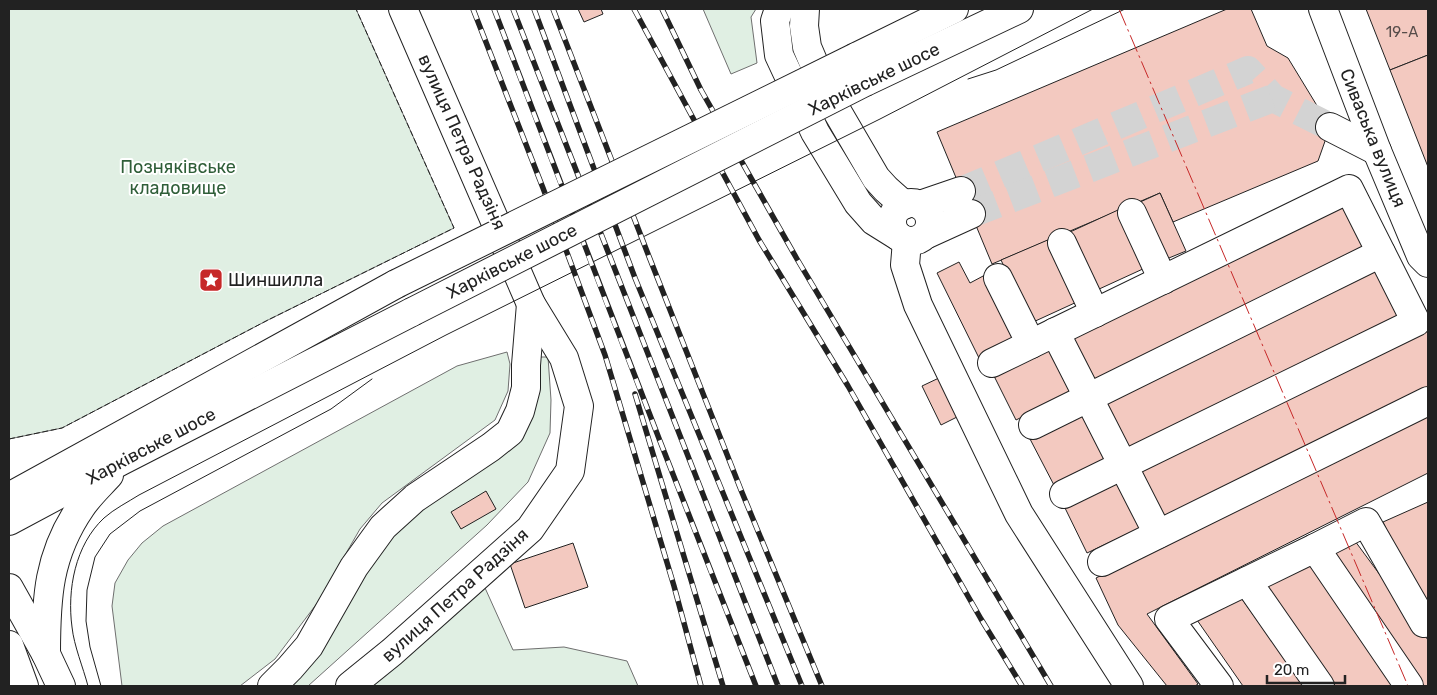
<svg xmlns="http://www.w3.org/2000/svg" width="1437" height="695" font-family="Rubik,sans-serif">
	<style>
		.green { fill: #e0efe3; stroke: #6f6f6f }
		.building { fill: #f3c9c0; stroke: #222 }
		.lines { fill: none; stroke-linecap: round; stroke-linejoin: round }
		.minor-tunnel { stroke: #d3d3d3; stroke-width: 28; stroke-dasharray: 28 14; stroke-linecap: butt }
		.minor-casing { stroke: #222; stroke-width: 30 }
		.major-casing { stroke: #222; stroke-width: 30 }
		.minor { stroke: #fff; stroke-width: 28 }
		.major { stroke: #fff; stroke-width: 28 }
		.tram { stroke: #222; stroke-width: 1 }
		.rail-casing { stroke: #222; stroke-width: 5.5 }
		.rail { stroke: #fff; stroke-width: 4; stroke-dasharray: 11; stroke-linecap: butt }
		.major-bridge-casing { stroke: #222; stroke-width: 30; stroke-linecap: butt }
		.major-bridge { stroke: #fff; stroke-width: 28 }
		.fence { stroke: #222; stroke-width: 1; stroke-dasharray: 6 2.5; stroke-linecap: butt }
		.power { stroke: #c62828; stroke-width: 1; stroke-dasharray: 18 4 2.5 4; stroke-linecap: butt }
		.labels { text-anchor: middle; stroke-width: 4; stroke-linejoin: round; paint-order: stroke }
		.number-label { font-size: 15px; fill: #564c4a }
		.street-label { font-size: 18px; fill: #222; stroke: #fff }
		.park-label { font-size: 18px; fill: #2f5e38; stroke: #fff }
		.poi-label { font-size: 18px; fill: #222; stroke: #fff; text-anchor: start }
	</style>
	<rect width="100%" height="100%" fill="#fff"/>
	<g class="green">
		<polygon points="9,9 356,9 454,228 268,320 62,428 9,439"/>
		<polygon points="703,9 756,9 751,17 757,63 731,74"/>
		<polygon points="507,352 510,364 508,391 495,420 382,503 360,529 318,602 275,659 240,686 122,686 112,606 115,583 128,560 142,543 163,526 457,366"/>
		<polygon points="540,357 548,357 551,400 550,433 528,482 487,525 308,686 290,686 387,530 495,459"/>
		<polygon points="481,579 513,650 564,647 627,661 638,686 361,686"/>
	</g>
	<g class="building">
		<polygon points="578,9 601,9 603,14 584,22"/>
		<polygon points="1227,9 1251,9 1267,46 1288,58 1330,127 1318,161 1173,222 1160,193 992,264 937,132"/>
		<polygon points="1366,9 1428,9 1428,55 1390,70"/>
		<polygon points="1428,55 1428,167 1390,70"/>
		<polygon points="1160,193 1186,251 1164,260 1138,203"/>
		<polygon points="1348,200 1371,247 1094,384 1071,337"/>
		<polygon points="1118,210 1145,268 1097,290 1070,232"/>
		<polygon points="1050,239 1079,301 1031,323 1001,260"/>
		<polygon points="959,262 970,283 985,275 1018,341 980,360 937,273"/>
		<polygon points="1378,262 1404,314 1129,451 1103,399"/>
		<polygon points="1428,326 1428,393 1163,521 1136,466"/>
		<polygon points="1050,348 1072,392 1016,420 994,376"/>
		<polygon points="941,377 961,415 941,425 922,386"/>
		<polygon points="1083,411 1108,459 1055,487 1030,439"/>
		<polygon points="1428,412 1428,473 1147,614 1198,684 1195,686 1167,686 1118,625 1096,578"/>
		<polygon points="1121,482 1142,527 1087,553 1065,508"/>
		<polygon points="486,491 496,509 461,529 451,512"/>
		<polygon points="1428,502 1428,618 1383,522"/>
		<polygon points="1355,541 1428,640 1428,686 1424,686 1333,555"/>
		<polygon points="573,543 588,587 525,608 510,564"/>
		<polygon points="1306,556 1399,686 1335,686 1264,586"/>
		<polygon points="1237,592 1304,686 1243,686 1197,620"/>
	</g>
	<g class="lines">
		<g class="minor-tunnel">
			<polyline points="961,191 1248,70 1273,98 1330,127"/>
			<polyline points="971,214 1273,98"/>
		</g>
		<g class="minor-casing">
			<g id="minor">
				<polyline points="779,9 775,21 779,55 815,132 858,203 874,221 898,236"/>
				<polyline points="805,9 804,26 807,47 827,94 876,178 886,189 904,205"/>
				<polyline points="1323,9 1377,151 1421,256 1428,263"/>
				<polyline points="1330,127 1377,151"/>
				<circle cx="911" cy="222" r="19"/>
				<polyline points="920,205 961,191"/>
				<polyline points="1132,213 1163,280"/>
				<polyline points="927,234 971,214"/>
				<polyline points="907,241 905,265 918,305 1019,514 1129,686"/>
				<polyline points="1062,243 1095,313"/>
				<polyline points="998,278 1031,344"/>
				<polyline points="1055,332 1158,534"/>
				<polyline points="992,363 1349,189 1416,322 1064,494"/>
				<polyline points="1033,425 1381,253"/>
				<polyline points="1102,562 1428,401"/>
				<polyline points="1247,581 1320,686"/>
				<polyline points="1219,686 1169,619 1315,548"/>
				<polyline points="1409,686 1315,548 1366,522 1424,623"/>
			</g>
		</g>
		<g class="major-casing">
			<g id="major">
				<polyline points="856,57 954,9"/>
				<polyline points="865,82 1019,9"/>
				<polyline points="9,497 396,284"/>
				<polyline points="9,521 121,461 412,312"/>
				<polyline points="9,588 46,654 61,686"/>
				<polyline points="9,645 24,686"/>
				<path d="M46,654c0,-56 2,-99 35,-147 8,-12 19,-22 28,-32"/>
				<polyline points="272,686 290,668 309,646 354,567 383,527 415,498 491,447 510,432 520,411 526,388 526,365 531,304"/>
				<polyline points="350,686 392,652 530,529 570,471 579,406 564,358 531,304 403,9"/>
			</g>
		</g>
		<use href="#minor" class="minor"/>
		<use href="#major" class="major"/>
		<g class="tram">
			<polyline points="968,79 996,70 1125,9"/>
			<path d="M88,686c-5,-19 -14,-40 -16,-59 -5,-37 3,-82 32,-109 10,-9 24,-16 35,-23l307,-160 434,-216 213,-110"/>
			<polyline points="101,686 90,647 86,621 87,590 95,557 110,534 140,511 331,409 372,379"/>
		</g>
		<g class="rail-casing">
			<g id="rail">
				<polyline points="473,9 543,188 605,355 674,586 701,686"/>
				<path d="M494,9c86,226 173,452 262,677"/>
				<polyline points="513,9 778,686"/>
				<polyline points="534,9 635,278 802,686"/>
				<polyline points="553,9 648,254 741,490 822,686"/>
				<polyline points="634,9 759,240 848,386 981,619 1022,686"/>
				<polyline points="662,9 701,90 797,259 1051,686"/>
				<polyline points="635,394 723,686"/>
			</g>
		</g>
		<use href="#rail" class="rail"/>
		<g class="major-bridge-casing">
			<g id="major-bridge">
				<polyline points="396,284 856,57"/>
				<polyline points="412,312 865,82"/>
			</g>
		</g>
		<use href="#major-bridge" class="major-bridge"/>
		<polyline class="fence" points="9,439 62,428 268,320 454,228 356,9"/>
		<polyline class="power" points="1119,9 1408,686"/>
	</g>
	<defs>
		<g id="sight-square" transform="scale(1.25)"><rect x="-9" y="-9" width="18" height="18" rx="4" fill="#c62828" stroke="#fff"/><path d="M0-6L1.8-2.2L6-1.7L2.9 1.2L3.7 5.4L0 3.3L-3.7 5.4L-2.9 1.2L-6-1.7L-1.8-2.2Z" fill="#fff"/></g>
	</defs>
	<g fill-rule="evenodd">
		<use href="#sight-square" x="211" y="280"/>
	</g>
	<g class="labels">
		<g class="number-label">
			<text x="1402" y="37">19-А</text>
		</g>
		<g class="street-label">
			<text transform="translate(874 79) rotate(-26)" y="6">Харківське шосе</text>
			<text transform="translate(1373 138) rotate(68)" y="6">Сиваська вулиця</text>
			<text transform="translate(462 142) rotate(66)" y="6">вулиця Петра Радзіня</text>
			<text transform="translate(512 261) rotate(-27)" y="6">Харківське шосе</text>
			<text transform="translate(151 446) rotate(-28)" y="6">Харківське шосе</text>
			<text transform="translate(455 595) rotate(-42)" y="6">вулиця Петра Радзіня</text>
		</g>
		<g class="park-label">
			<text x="178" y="173">Позняківське<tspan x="178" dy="21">кладовище</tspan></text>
		</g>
		<g class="poi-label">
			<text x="228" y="286">Шиншилла</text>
		</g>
	</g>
	<rect width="1437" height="695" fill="none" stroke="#222222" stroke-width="20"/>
	<path d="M1267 675v8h78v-8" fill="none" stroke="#222222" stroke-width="2.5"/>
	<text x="1274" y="675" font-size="15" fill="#222222" stroke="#ffffff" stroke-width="4" paint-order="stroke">20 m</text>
</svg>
